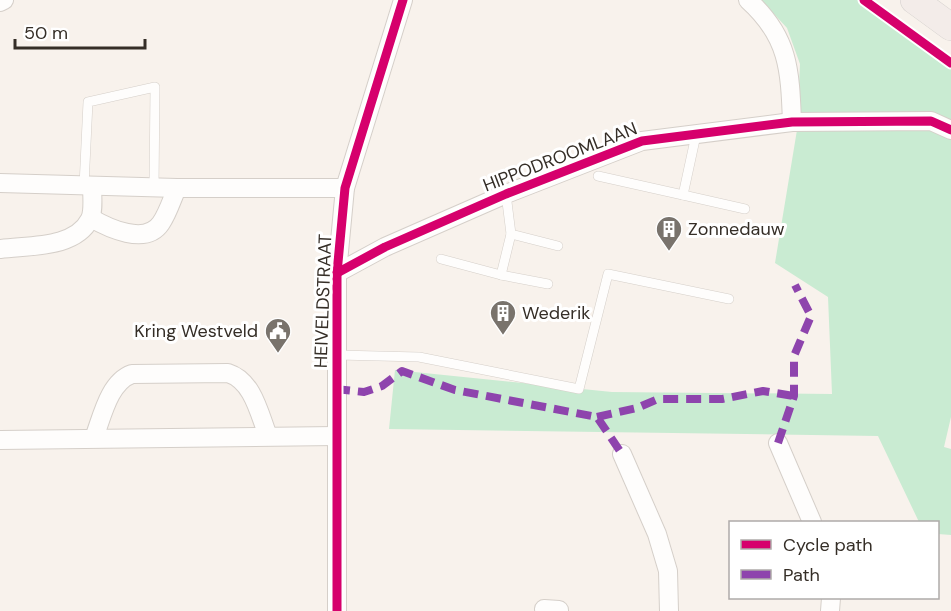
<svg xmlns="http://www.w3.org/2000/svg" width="951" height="611" font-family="'DM Sans',sans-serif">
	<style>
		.green { fill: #c9ebd2 }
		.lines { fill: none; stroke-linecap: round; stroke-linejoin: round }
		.lane-casing { stroke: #d5cfc9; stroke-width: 10 }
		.street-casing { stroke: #d5cfc9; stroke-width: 20 }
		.primary-casing { stroke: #d4d0cd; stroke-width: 28 }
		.lane { stroke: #fefdfc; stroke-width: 9 }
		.street { stroke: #fefdfc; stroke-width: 18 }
		.primary { stroke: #f3ece9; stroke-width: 27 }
		.quiet { stroke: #8e44ad; stroke-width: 8; stroke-dasharray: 15 8; stroke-linecap: butt }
		.cycleway-casing { stroke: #fff; stroke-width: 13 }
		.cycleway { stroke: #d6006c; stroke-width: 9 }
		.labels { text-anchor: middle; stroke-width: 6; stroke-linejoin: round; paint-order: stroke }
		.street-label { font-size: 18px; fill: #352e27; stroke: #fff }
		.poi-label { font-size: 18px; fill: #352e27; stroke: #fff; text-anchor: start }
	</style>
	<rect width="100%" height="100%" fill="#f8f2ec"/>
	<polygon class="green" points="761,0 867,0 951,61 951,417 944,447 951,449 951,535 938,534 938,522 919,522 878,436 389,429 395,370 612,392 832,394 828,297 775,263 797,130 800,64 787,28"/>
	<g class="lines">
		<g class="lane-casing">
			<g id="lane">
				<polyline points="696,135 683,195 745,209"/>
				<polyline points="598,176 683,195"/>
				<polyline points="84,186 88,102 155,87 154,188"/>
				<polyline points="506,194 511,234 558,246"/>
				<polyline points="511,234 501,275 548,284"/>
				<polyline points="441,259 501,275"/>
				<polyline points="338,355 419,357 579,389 608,274 729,299"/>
			</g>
		</g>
		<g class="street-casing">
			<g id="street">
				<path d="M748,0c41,37 42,70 44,122"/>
				<polyline points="0,2 4,0"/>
				<polyline points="0,183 177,188 345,188"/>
				<path d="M91,218c17,10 55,28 70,5 7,-10 11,-24 16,-35"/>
				<path d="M0,249c28,-4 75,0 90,-30 4,-8 2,-24 2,-33"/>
				<polyline points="337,273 385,247 506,194 642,141 792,122 931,121 951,130"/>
				<path d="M94,438c8,-21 15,-56 38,-64l96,-1c25,8 31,40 40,63"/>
				<polyline points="0,440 336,436"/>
				<polyline points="778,443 812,522"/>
				<polyline points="622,454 657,534 668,571 669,611"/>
				<polyline points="544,609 559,610"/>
				<polyline points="337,611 337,273 345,188 403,0"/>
				<polyline points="830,611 831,598"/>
			</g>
		</g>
		<g class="primary-casing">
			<polyline id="primary" points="914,0 951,27"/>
		</g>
		<use href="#lane" class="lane"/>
		<use href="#street" class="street"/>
		<use href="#primary" class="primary"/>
		<g class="quiet">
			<polyline points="335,389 364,392 382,386 402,371 455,390 597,417 622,454"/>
			<polyline points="597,417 637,408 658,399 722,399 763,391 794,396"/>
			<polyline points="778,443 794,396 794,356 811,316 795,285"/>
		</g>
		<g class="cycleway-casing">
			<g id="cycleway">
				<polyline points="864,0 951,63"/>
				<polyline points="337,273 385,247 506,194 642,141 792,122 931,121 951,130"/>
				<polyline points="337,611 337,273 345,188 403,0"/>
			</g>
		</g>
		<use href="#cycleway" class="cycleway"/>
	</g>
	<defs>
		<g id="building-pin" transform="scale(1.35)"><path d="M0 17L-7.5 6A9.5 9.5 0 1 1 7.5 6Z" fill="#79736c" stroke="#fff"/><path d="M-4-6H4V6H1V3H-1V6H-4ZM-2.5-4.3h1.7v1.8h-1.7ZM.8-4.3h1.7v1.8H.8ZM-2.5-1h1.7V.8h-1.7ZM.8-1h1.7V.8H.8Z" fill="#fff"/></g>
		<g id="civic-pin" transform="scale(1.35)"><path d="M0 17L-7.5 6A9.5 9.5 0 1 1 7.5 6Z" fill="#79736c" stroke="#fff"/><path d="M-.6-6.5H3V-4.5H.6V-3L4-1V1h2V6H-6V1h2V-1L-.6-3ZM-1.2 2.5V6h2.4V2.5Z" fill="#fff"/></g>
	</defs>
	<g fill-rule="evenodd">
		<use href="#building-pin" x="669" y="229"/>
		<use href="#building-pin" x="503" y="313"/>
		<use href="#civic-pin" x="278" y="331"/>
	</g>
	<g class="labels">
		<g class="street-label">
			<text transform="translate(560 157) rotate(-21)" y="6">HIPPODROOMLAAN</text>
			<text transform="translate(323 301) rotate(-88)" y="6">HEIVELDSTRAAT</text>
		</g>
		<g class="poi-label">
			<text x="688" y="235">Zonnedauw</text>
			<text x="522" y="319">Wederik</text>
			<text x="258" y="337" text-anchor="end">Kring Westveld</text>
		</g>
	</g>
	<rect x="729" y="521" width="210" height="78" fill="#ffffff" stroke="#aeaba9" stroke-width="1.5"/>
	<rect x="741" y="540" width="30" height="9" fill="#d6006c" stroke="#aeaba9" stroke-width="1.5"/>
	<text x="783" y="551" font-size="18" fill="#352e27">Cycle path</text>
	<rect x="741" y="570" width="30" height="9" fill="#8e44ad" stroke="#aeaba9" stroke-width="1.5"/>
	<text x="783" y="581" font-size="18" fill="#352e27">Path</text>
	<path d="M15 39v9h130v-9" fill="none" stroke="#352e27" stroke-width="3"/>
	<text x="24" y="39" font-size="18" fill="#352e27" stroke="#ffffff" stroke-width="4.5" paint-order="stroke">50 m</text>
</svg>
